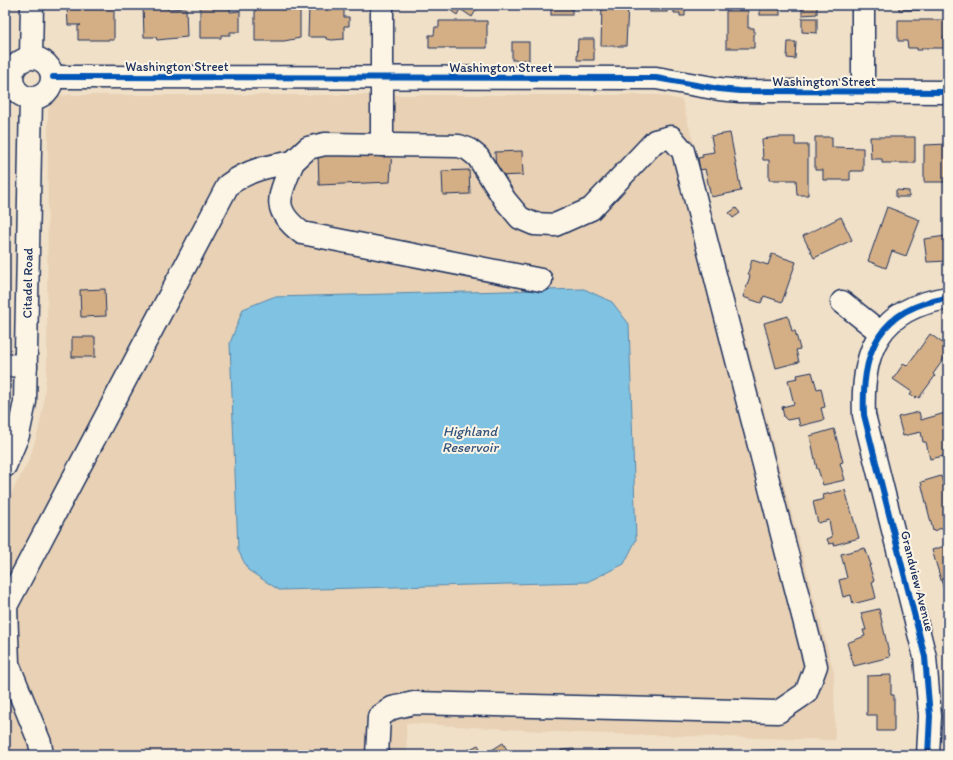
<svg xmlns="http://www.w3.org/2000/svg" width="953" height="760" font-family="Itim,sans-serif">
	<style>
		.built { fill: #e8d1b4 }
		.water { fill: #80c2e1; stroke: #5887ad }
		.building { fill: #d4af86; stroke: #1b2f5e }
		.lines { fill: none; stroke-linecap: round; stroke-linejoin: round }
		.minor-casing { stroke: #1b2f5e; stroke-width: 25 }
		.minor { stroke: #fcf5e5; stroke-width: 22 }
		.cycleway-casing { stroke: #fcf5e5; stroke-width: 8 }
		.cycleway { stroke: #0057b8; stroke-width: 6 }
		.labels { text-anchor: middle; stroke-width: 4; stroke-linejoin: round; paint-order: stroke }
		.street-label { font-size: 13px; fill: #1b2f5e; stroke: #fcf5e5 }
		.water-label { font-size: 14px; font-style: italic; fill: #34547f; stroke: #fcf5e5 }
	</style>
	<rect width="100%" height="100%" fill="#f0e0c8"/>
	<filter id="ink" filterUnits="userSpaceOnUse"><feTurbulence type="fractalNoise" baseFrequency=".025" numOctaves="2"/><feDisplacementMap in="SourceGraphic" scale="8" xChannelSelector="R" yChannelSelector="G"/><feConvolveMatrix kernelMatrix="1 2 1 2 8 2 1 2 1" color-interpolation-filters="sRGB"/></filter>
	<g filter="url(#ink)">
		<polygon class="built" points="71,95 658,95 682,100 834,673 835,740 576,733 406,723 407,755 5,755 5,505 29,460 38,432 43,408 47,367 48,111 51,101 57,96"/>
		<polygon class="water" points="584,289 612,302 629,324 636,540 624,564 587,582 279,590 248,570 238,550 230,343 243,309 273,297"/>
		<g class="building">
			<polygon points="143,5 167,5 167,9 186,8 187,37 157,40 156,37 144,37"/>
			<polygon points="255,5 300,5 300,38 284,41 255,41"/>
			<polygon points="309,5 344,5 344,17 349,17 349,26 344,26 344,39 332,40 326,39 326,37 308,37"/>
			<polygon points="454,5 453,5 479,5 472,17 460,9 457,15 450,10"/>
			<rect x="551" y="5" width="21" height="10"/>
			<polygon points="602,5 628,5 626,46 601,46"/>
			<rect x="650" y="5" width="17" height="7"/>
			<rect x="760" y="5" width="20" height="10"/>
			<polygon points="802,5 817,5 817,14 802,15"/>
			<rect x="899" y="5" width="21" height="5"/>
			<polygon points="67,6 114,6 114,40 78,40 78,26 81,25 68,25"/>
			<polygon points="674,6 685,6 685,16 680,16 680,13 674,13"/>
			<polygon points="200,7 230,7 230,12 240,11 240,32 230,32 230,35 221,35 221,38 200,38"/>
			<polygon points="726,11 748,11 748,28 754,28 754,48 726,48"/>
			<polygon points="802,18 817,18 817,33 802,32"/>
			<polygon points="944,18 948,18 948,36 944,36 944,48 922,48 922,50 917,50 917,48 908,48 907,41 898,41 898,20 945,20"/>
			<polygon points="439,21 487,21 487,48 429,48 429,35 434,35 435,27 439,27"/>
			<polygon points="578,39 594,39 594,60 577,60"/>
			<rect x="512" y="42" width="17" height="18"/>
			<polygon points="788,42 796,42 795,59 787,58"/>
			<polygon points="730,133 741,191 711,197 705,169 700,170 698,158 703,157 702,154 714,152 711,136"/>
			<polygon points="778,137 795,137 795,145 808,145 808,195 797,195 796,180 769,180 769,160 763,160 762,139"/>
			<polygon points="815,137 832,137 832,147 863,148 863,171 850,171 850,180 823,180 823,170 815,170"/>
			<polygon points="870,137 915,137 915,163 882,163 882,159 871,159"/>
			<polygon points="948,144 948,182 924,182 924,145"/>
			<polygon points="392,149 390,182 319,185 318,152"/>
			<polygon points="522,151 523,175 496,176 495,152"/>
			<polygon points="469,170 470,194 443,195 442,171"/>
			<polygon points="896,190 909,191 909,197 896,197"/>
			<polygon points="887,207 920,220 906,256 892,251 886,268 868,261"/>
			<polygon points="736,208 740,213 733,218 729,213"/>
			<polygon points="841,217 852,240 814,258 803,236"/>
			<polygon points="946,236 948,236 948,261 927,262 924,239"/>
			<polygon points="772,254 796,262 782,302 764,296 761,303 743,297 750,276 748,273 752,260 768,265"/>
			<polygon points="105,289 106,316 81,317 80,290"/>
			<polygon points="788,316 792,331 795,331 800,349 796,350 799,362 776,368 764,323"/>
			<polygon points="930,334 948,347 948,353 933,374 935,376 919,398 916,396 915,398 910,395 912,392 893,379 904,363 907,366"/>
			<rect x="72" y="337" width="23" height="20"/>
			<polygon points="812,372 817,389 821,388 825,407 821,408 824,420 800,426 798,418 787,420 784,417 782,407 794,404 788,380 798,378 797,375"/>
			<polygon points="919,412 921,420 945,413 946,416 948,416 948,455 930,459 926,442 923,442 921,432 903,436 898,417"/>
			<polygon points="834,429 843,462 840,463 845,480 823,485 818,469 817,469 810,436"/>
			<polygon points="941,476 948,500 948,526 933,531 921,482"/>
			<polygon points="845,490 859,538 834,545 834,543 829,544 827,539 832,537 829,520 818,523 813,502 824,499 823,495"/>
			<polygon points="948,545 948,603 932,550"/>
			<polygon points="865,548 871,565 869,565 874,581 872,582 876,598 853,604 851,595 843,597 839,580 847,578 841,554"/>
			<polygon points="879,609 890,657 854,666 847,643 865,636 863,630 866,630 861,613"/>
			<polygon points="891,675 891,695 894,695 894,731 877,731 877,715 867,715 867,676"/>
			<polygon points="503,743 510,755 466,755 464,752 478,745 484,755"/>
			<polygon points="574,749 574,755 561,755 561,750"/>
			<polygon points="598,750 607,750 608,755 585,755 598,755"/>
			<polygon points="774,750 773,755 758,755 758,751"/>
		</g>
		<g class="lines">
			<g class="minor-casing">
				<g id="minor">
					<polyline points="31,57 32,5"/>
					<circle cx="32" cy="78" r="20"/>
					<polyline points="53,77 656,78 719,89 740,91 948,92"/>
					<polyline points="863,92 863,5"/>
					<polyline points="382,145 382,5"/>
					<polyline points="293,162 308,148 325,144 459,146 468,149 478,157 505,200 520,218 534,224 555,225 591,209 655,141 671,137 683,151 816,666 806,693 778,712 414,703 392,708 379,717 377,755"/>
					<polyline points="842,302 881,333"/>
					<polyline points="5,365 26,366"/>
					<polyline points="5,466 18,435 25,402 31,98"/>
					<path d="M42,755l-2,-12 -32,-79 -2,-58 222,-421c20,-15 40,-19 65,-23 -13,33 -24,46 9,71l239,47"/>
					<path d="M928,755l2,-39 -5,-59 -61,-242c-3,-64 15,-107 84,-117"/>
				</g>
			</g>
			<use href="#minor" class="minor"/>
			<g class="cycleway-casing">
				<g id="cycleway">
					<polyline points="53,77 656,78 719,89 740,91 948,92"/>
					<path d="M928,755l2,-39 -5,-59 -61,-242c-3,-64 15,-107 84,-117"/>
				</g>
			</g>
			<use href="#cycleway" class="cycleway"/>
		</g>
	</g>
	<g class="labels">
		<g class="street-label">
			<text x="177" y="71">Washington Street</text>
			<text x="501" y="72">Washington Street</text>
			<text x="824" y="86">Washington Street</text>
			<text transform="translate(27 283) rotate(-89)" y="5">Citadel Road</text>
			<text transform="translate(918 581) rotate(76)" y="5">Grandview Avenue</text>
		</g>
		<g class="water-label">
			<text x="470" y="436">Highland<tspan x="470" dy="16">Reservoir</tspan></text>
		</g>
	</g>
	<rect width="953" height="760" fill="none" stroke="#fcf5e5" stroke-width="20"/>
	<rect x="10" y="10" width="933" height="740" fill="none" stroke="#1b2f5e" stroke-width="1.5" filter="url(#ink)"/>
</svg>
